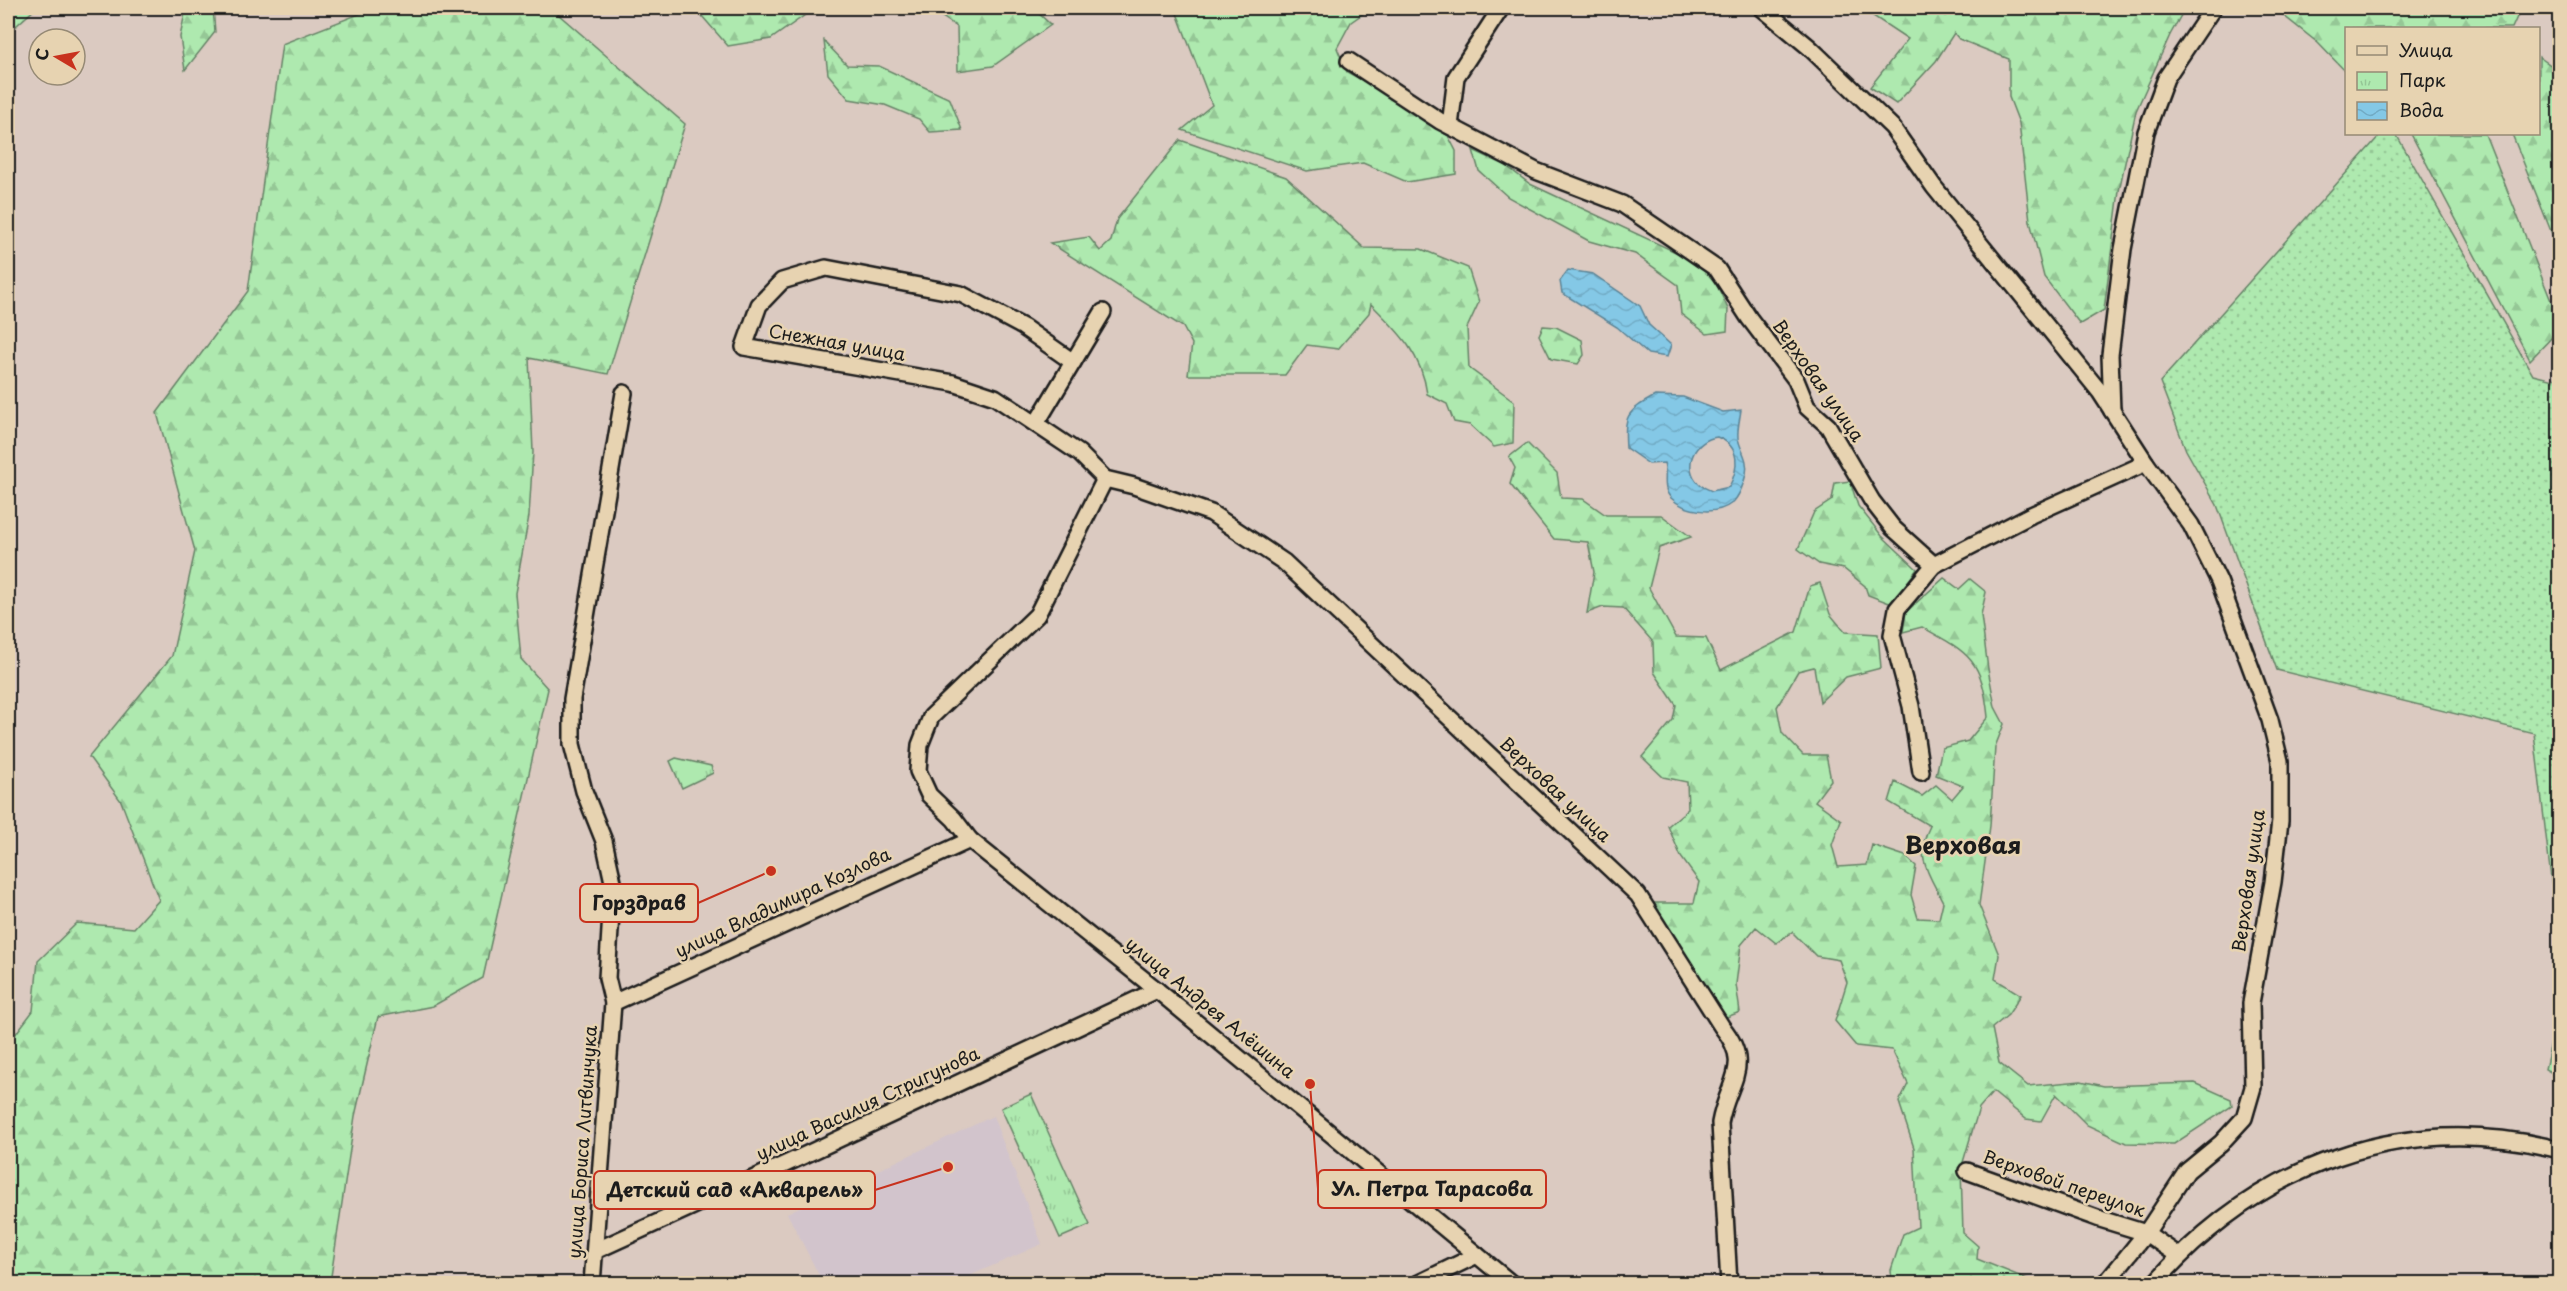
<svg xmlns="http://www.w3.org/2000/svg" width="2567" height="1291" font-family="'Playpen Sans',sans-serif">
	<style>
		.built { fill: #d2c4cc }
		.grass { fill: url(#grass-dots); stroke: #658266; stroke-width: 1.5 }
		.forest { fill: url(#forest-firs); stroke: #658266; stroke-width: 1.5 }
		.park { fill: url(#park-tufts); stroke: #658266; stroke-width: 1.5 }
		.water { fill: url(#water-waves); stroke: #5a8395; stroke-width: 1.5; fill-rule: evenodd }
		.lines { fill: none; stroke-linecap: round; stroke-linejoin: round }
		.minor-casing { stroke: #1c1c1c; stroke-width: 20 }
		.minor { stroke: #e7d3b1; stroke-width: 15 }
		.labels { text-anchor: middle; stroke-width: 5; stroke-linejoin: round; paint-order: stroke }
		.street-label { font-size: 18px; fill: #1c1c1c; stroke: #e7d3b1 }
		.district-label { font-size: 24px; font-weight: bold; fill: #1c1c1c; stroke: #e7d3b1 }
		.leader { fill: none; stroke: #c8321e; stroke-width: 2 }
		.callout-dot { fill: #c8321e; stroke: #e7d3b1; stroke-width: 2 }
		.callout { fill: #e7d3b1; stroke: #c8321e; stroke-width: 2 }
		.callout-label { font-size: 20px; text-anchor: middle; font-weight: bold; fill: #1c1c1c }
	</style>
	<defs>
		<pattern id="grass-dots" width="8" height="8" patternUnits="userSpaceOnUse" patternTransform="scale(1.5)"><rect width="8" height="8" fill="#aee9af"/><path d="M2 2h.1M6 6h.1" fill="none" stroke="#95c796" stroke-width="1.8" stroke-linecap="round"/></pattern>
		<pattern id="forest-firs" width="22" height="20" patternUnits="userSpaceOnUse" patternTransform="scale(1.5)"><rect width="22" height="20" fill="#aee9af"/><path d="M5 1l3.5 6h-7zM16 11l3.5 6h-7z" fill="#95c796"/></pattern>
		<pattern id="park-tufts" width="24" height="20" patternUnits="userSpaceOnUse" patternTransform="scale(1.5)"><rect width="24" height="20" fill="#aee9af"/><path d="M3 7l-1-3M5 7V3M7 7l1-3M15 17l-1-3M17 17v-4M19 17l1-3" fill="none" stroke="#95c796"/></pattern>
		<pattern id="water-waves" width="16" height="10" patternUnits="userSpaceOnUse" patternTransform="scale(1.5)"><rect width="16" height="10" fill="#84c8e6"/><path d="M0 5q4-4 8 0t8 0" fill="none" stroke="#71abc5"/></pattern>
	</defs>
	<rect width="100%" height="100%" fill="#dbcac1"/>
	<filter id="ink" filterUnits="userSpaceOnUse"><feTurbulence type="fractalNoise" baseFrequency=".0167" numOctaves="2"/><feDisplacementMap in="SourceGraphic" scale="12" xChannelSelector="R" yChannelSelector="G"/><feConvolveMatrix kernelMatrix="1 2 1 2 8 2 1 2 1" color-interpolation-filters="sRGB"/></filter>
	<g filter="url(#ink)">
		<polygon class="built" points="993,1116 1042,1244 953,1283 823,1283 787,1213"/>
		<g class="grass">
			<polygon points="2381,134 2396,134 2533,375 2553,380 2559,372 2559,947 2534,733 2277,670 2217,505 2186,450 2160,382"/>
			<polygon points="2559,1008 2559,1077 2545,1069"/>
		</g>
		<g class="forest">
			<polygon points="8,8 36,8 8,33"/>
			<polygon points="186,8 213,8 215,32 185,70 180,37"/>
			<polygon points="365,8 551,8 685,124 608,374 529,358 533,452 529,516 515,593 521,659 548,689 483,978 433,1006 378,1017 355,1116 330,1283 8,1283 8,1044 33,1011 38,961 77,923 134,928 159,900 121,801 89,757 172,656 195,551 157,413 248,291 282,44 362,13"/>
			<polygon points="695,8 815,8 771,39 728,46"/>
			<polygon points="929,8 1033,8 1051,25 993,66 958,71 957,27"/>
			<polygon points="1175,8 1371,8 1351,22 1337,48 1347,72 1442,124 1456,151 1456,174 1407,182 1363,163 1307,171 1182,130 1212,105"/>
			<polygon points="1861,8 1931,8 1946,16 1964,8 2185,8 2170,35 2136,111 2119,191 2104,310 2080,324 2044,277 2030,221 2019,123 2009,97 2009,59 1959,39 1954,33 1936,61 1896,104 1870,87 1908,39"/>
			<polygon points="2274,8 2521,8 2512,28 2346,28 2346,72 2318,43"/>
			<polygon points="824,41 847,65 879,66 950,99 962,130 930,132 919,119 885,105 849,99 828,74"/>
			<polygon points="2539,57 2559,71 2559,251 2512,134 2538,134"/>
			<polygon points="2411,134 2485,134 2559,321 2559,330 2530,360"/>
			<path d="M1180,140l106,37 78,71 57,1 47,19 11,34 -12,26 2,40 45,33 -1,42 -19,4 -24,-22 -16,-3 -7,-18 -20,-10c-5,-40 -29,-63 -56,-90l-2,9 -31,36 -31,-4 -22,30h-97l4,-31 -9,-17 -133,-84 39,-6 11,14 11,-10 6,-22z"/>
			<polygon points="1473,150 1505,165 1530,184 1695,261 1716,283 1728,309 1727,331 1707,334 1681,314 1678,285 1635,254 1589,241 1508,197 1479,171"/>
			<polygon points="1543,326 1556,327 1582,340 1584,355 1578,364 1551,359 1539,335"/>
			<path d="M1527,443l30,30 4,25 22,1 23,16h55l30,22 -32,11 -10,40 27,49 30,1 15,32 75,-38 14,-46 10,-3 10,31 15,18 33,2 3,34 -35,9 -26,25 -6,-35 -16,4 -21,36 5,26 21,22h23l5,25 -16,21 26,19 -9,25 6,22 29,-2 5,-20 33,11 11,10 -5,29 7,23 21,1 4,-17c-14,-28 -29,-45 -13,-76l-41,-24 6,-20 27,14 14,-11 16,14 11,-13 -27,-11 6,-27 26,-7 20,-24c-6,-57 -17,-63 -66,-90l-19,5 3,-20 38,-34 15,11 11,-10 16,13 -5,23 7,54 7,38 9,17 -9,23 -5,79 -11,79 20,50 -4,24 26,16 -13,20 -16,13 7,35 29,23 53,-5 23,5 91,-3 36,16 1,7 -58,38 -48,-1 -39,-18 -31,-31 -15,27 -15,-2 -33,-27 -14,16 -18,61 2,64 15,13 -1,13 60,24h-145l-1,-13 12,-36 15,-7 -4,-79 -15,-46 9,-18 -16,-34 -36,-4 -21,-25 12,-39 -8,-22 -23,-4 -24,-24 -16,11 -20,-16 -15,18 -5,39 4,28 -16,6 -74,-115h44l5,-21 -18,-25 -13,-31 20,-17 -1,-27 -24,-5 -21,-20 31,-37 3,-15 -22,-33 -1,-30 -30,-34 -20,-1 -16,6 7,-41 -6,-30 -34,-3 -44,-55 5,-16 -6,-11z"/>
			<polygon points="1850,481 1858,506 1882,536 1917,569 1892,604 1868,595 1865,586 1844,569 1819,564 1798,549 1814,512 1832,500 1835,483"/>
		</g>
		<g class="park">
			<polygon points="676,758 711,766 713,773 682,788 670,761"/>
			<polygon points="1031,1094 1090,1225 1060,1238 1001,1108"/>
		</g>
		<g class="water">
			<polygon points="1568,270 1593,274 1640,306 1649,325 1671,345 1667,357 1648,354 1617,327 1562,293 1560,281"/>
			<path d="M1655,396l28,1 40,15 18,-2c-1,8 -4,19 -3,28 2,12 11,21 8,36 -2,8 -7,23 -14,29 -16,13 -47,9 -61,-5 -10,-10 -3,-23 -7,-35l-15,1 -23,-16c-2,-33 0,-36 29,-52zM1717,437c24,9 22,31 12,50l-17,4c-4,-2 -10,-4 -13,-7 -18,-18 -4,-44 18,-47z"/>
		</g>
		<g class="lines">
			<g class="minor-casing">
				<g id="minor">
					<polyline points="1762,8 1809,47 1892,127 1934,187 2100,392 2146,463 2191,525 2219,581 2270,720 2280,761 2280,821 2273,882 2251,1003 2253,1087 2244,1118 2221,1143 2187,1171 2146,1233 2105,1284"/>
					<polyline points="1349,61 1440,121 1536,171 1622,204 1717,269 1749,318 1796,380 1807,407 1828,426 1872,501 1893,528 1934,565 2031,515 2146,463"/>
					<polyline points="1450,126 1456,77 1501,8"/>
					<path d="M1073,362l-50,-35 -62,-33 -135,-26 -44,13 -23,24 -15,42 209,36 42,14 84,56 26,26 29,7 77,27 73,49 354,333 84,132c32,39 5,55 -2,96l9,161"/>
					<polyline points="2112,411 2110,355 2123,249 2146,132 2166,78 2213,8"/>
					<polyline points="1036,424 1103,312"/>
					<polyline points="1105,479 1037,615 931,717 920,745 918,771 929,795 954,819 970,840 1157,990 1512,1284"/>
					<polyline points="1921,772 1911,706 1892,635 1897,609 1934,565"/>
					<polyline points="613,1003 970,840"/>
					<polyline points="1967,1171 2097,1218 2146,1233 2179,1256"/>
					<polyline points="595,1251 792,1161 1157,990"/>
					<polyline points="592,1284 613,1003 607,978 613,882 604,841 584,791 572,744 572,699 624,393"/>
					<polyline points="1417,1284 1477,1255"/>
					<path d="M2154,1284c105,-120 249,-174 406,-134"/>
				</g>
			</g>
			<use href="#minor" class="minor"/>
		</g>
	</g>
	<g class="labels">
		<g class="street-label">
			<text transform="translate(837 343) rotate(10)" y="6">Снежная улица</text>
			<text transform="translate(1818 381) rotate(55)" y="6">Верховая улица</text>
			<text transform="translate(1555 790) rotate(43)" y="6">Верховая улица</text>
			<text transform="translate(2249 881) rotate(-82)" y="6">Верховая улица</text>
			<text transform="translate(783 903) rotate(-25)" y="6">улица Владимира Козлова</text>
			<text transform="translate(1210 1008) rotate(39)" y="6">улица Андрея Алёшина</text>
			<text transform="translate(868 1104) rotate(-25)" y="6">улица Василия Стригунова</text>
			<text transform="translate(583 1142) rotate(-86)" y="6">улица Бориса Литвинчука</text>
			<text transform="translate(2064 1184) rotate(19)" y="6">Верховой переулок</text>
		</g>
		<g class="district-label">
			<text x="1963" y="854">Верховая</text>
		</g>
	</g>
	<path class="leader" d="M771 871L698 903M1310 1084L1318 1189M948 1167L875 1190"/>
	<g class="callout-dot">
		<circle cx="771" cy="871" r="6"/>
		<circle cx="1310" cy="1084" r="6"/>
		<circle cx="948" cy="1167" r="6"/>
	</g>
	<g class="callout">
		<rect x="580" y="884" width="118" height="38" rx="6"/>
		<rect x="1318" y="1170" width="228" height="38" rx="6"/>
		<rect x="594" y="1171" width="281" height="38" rx="6"/>
	</g>
	<g class="callout-label">
		<text x="639" y="910">Горздрав</text>
		<text x="1432" y="1196">Ул. Петра Тарасова</text>
		<text x="735" y="1197">Детский сад «Акварель»</text>
	</g>
	<rect width="2567" height="1291" fill="none" stroke="#e7d3b1" stroke-width="30"/>
	<rect x="15" y="15" width="2537" height="1261" fill="none" stroke="#1c1c1c" stroke-width="2" filter="url(#ink)"/>
	<rect x="2345" y="27" width="195" height="108" fill="#e7d3b1" stroke="#968a75" stroke-width="1.5"/>
	<rect x="2357" y="46" width="30" height="9" fill="#e7d3b1" stroke="#968a75" stroke-width="1.5"/>
	<text x="2399" y="57" font-size="18" fill="#1c1c1c">Улица</text>
	<rect x="2357" y="72" width="30" height="18" fill="url(#park-tufts)" stroke="#968a75" stroke-width="1.5"/>
	<text x="2399" y="87" font-size="18" fill="#1c1c1c">Парк</text>
	<rect x="2357" y="102" width="30" height="18" fill="url(#water-waves)" stroke="#968a75" stroke-width="1.5"/>
	<text x="2399" y="117" font-size="18" fill="#1c1c1c">Вода</text>
	<g transform="translate(57 57) rotate(280)"><circle r="28" fill="#e7d3b1" stroke="#968a75" stroke-width="1.5"/>
	<path d="M0-4.5L10 22L0 15L-10 22Z" fill="#c8321e"/>
	<text y="-9" font-size="16" font-weight="bold" text-anchor="middle" fill="#1c1c1c">С</text>
	</g>
</svg>
